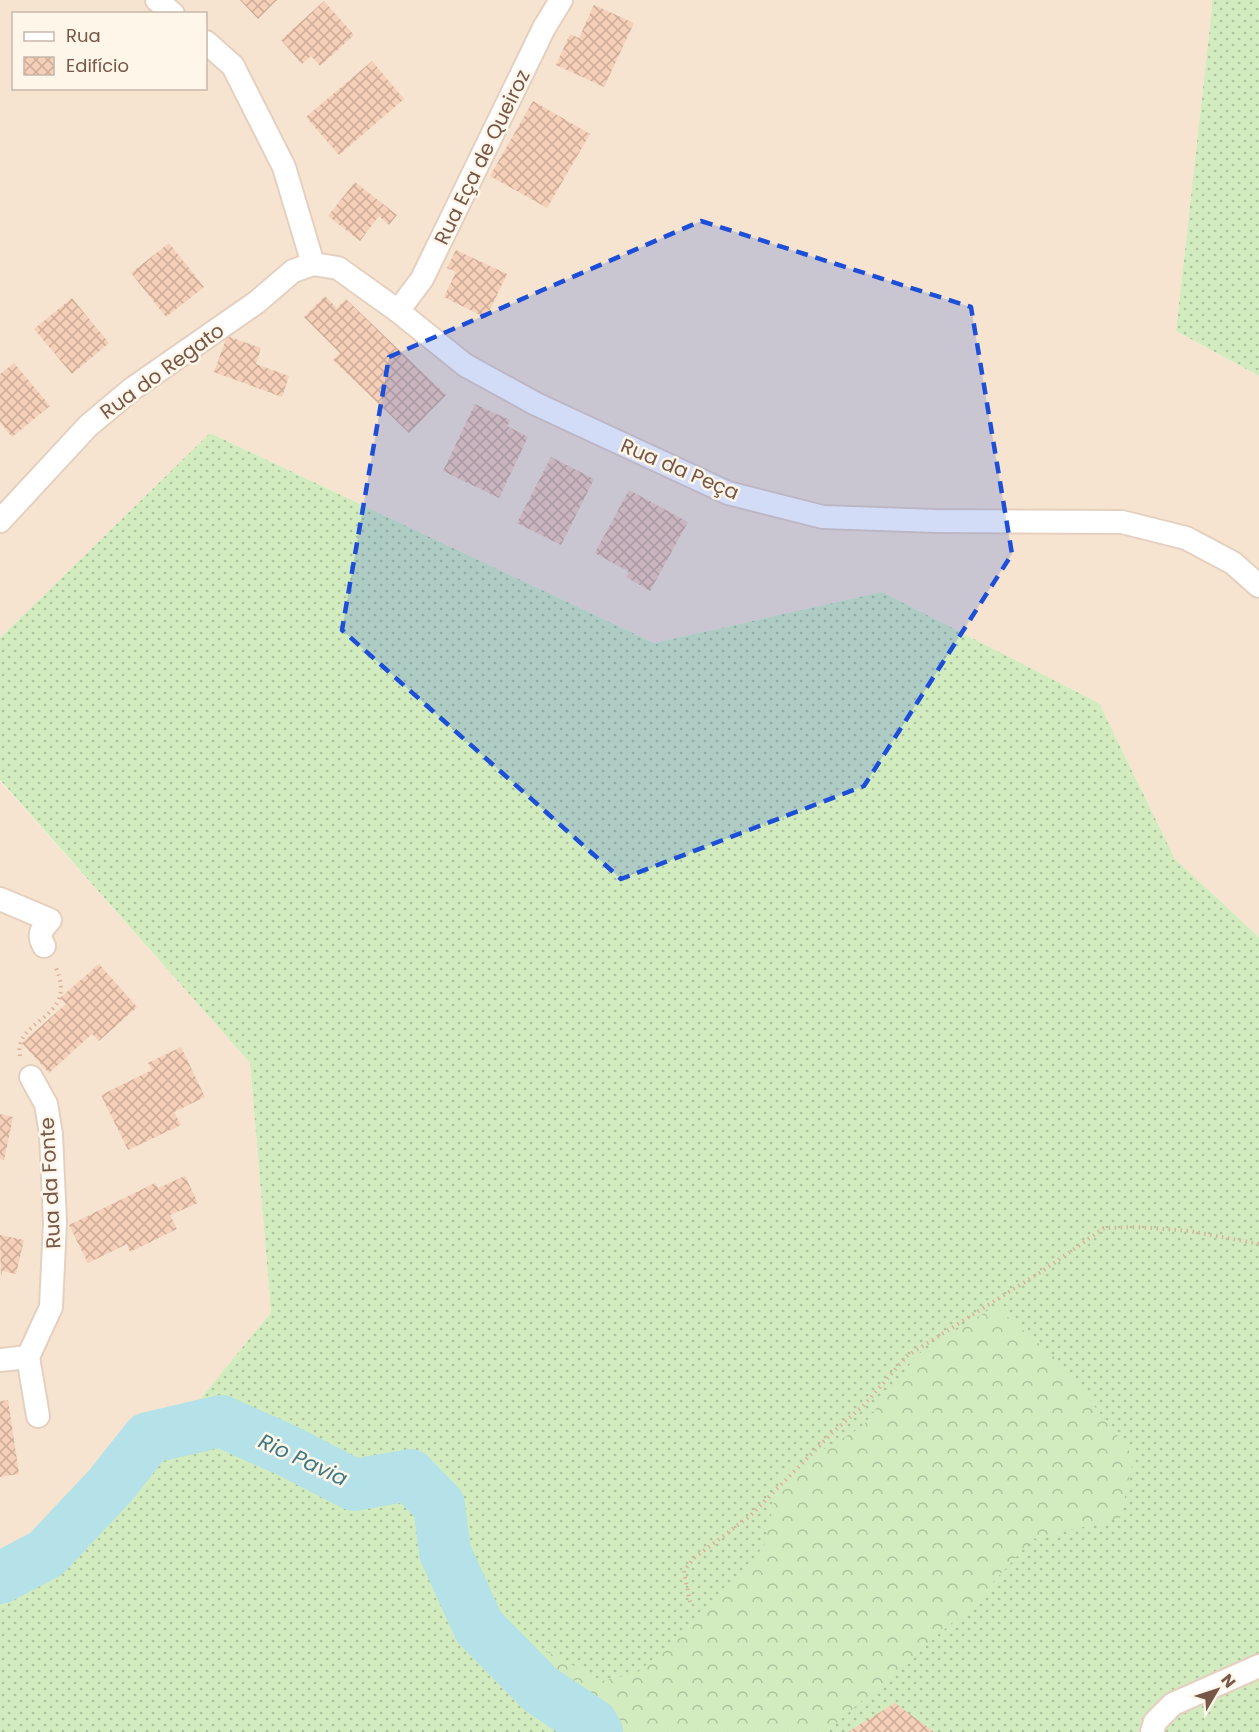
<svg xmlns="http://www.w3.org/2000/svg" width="1259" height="1732" font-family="Poppins,sans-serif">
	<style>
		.residential { fill: #f6e4d0; fill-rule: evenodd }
		.grass { fill: url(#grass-dots) }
		.forest { fill: url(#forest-crowns) }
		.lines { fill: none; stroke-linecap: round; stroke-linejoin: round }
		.river { stroke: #b5e2e8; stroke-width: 52 }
		.building { fill: url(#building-cross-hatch) }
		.street-casing { stroke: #e5d0c0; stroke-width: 26 }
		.path { stroke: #dab39b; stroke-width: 4; stroke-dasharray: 1.5 4.5; stroke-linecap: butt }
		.street { stroke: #fff; stroke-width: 22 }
		.marked { fill: #1d4ed8; fill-opacity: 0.2; stroke: #1d4ed8; stroke-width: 4.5; stroke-dasharray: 12 8; stroke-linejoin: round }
		.labels { text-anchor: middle; stroke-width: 5; stroke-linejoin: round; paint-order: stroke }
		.street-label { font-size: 20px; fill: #775747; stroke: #fff6ea }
		.water-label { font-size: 21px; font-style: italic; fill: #3c7a85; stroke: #fff6ea }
	</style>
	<defs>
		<pattern id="grass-dots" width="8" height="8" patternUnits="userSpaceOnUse" patternTransform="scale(1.5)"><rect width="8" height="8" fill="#d2ecc0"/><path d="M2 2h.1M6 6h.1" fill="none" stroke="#afc29e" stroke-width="1.8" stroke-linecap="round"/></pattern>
		<pattern id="forest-crowns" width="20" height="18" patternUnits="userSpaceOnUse" patternTransform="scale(1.5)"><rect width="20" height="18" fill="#d2ecc0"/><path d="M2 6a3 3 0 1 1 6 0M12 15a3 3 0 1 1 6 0" fill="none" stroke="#afc29e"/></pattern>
		<pattern id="building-cross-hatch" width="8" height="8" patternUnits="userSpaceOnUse" patternTransform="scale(1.5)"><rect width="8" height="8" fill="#f5cfb8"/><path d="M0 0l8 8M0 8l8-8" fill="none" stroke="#cbab97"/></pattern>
	</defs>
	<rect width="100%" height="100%" fill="#fef3e2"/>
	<g class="residential">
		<path d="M0,0h1212v7l-36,324 83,45v561l-84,-78 -76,-156 -217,-111 -228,51 -444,-210 -210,205zM14,14h192v74h-192z"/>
		<polygon points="0,781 250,1063 271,1312 53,1580 0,1587"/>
	</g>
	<g class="grass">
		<polygon points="1212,0 1259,0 1259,376 1176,331 1212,7"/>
		<polygon points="210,433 654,643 882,592 1099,703 1175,859 1259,937 1259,1732 0,1732 0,1587 53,1580 271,1312 250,1063 0,780 0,638"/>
	</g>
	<polygon class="forest" points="995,1306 1059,1361 1134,1457 1120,1518 1033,1539 969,1608 826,1732 559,1732 546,1651 602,1681 637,1673 710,1610 764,1546 781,1474 862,1427 917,1355"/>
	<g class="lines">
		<polyline class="river" points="0,1578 46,1554 110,1486 148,1438 221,1421 288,1451 354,1485 410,1475 439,1505 445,1552 479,1627 541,1690 592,1724 597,1732"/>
	</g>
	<g class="building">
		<polygon points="240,0 277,0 258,19"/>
		<polygon points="324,1 354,35 320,66 311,56 302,64 281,40"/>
		<polygon points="594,5 634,23 604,87 556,65 570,34 579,38"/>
		<polygon points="372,61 404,99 339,155 306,117"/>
		<polygon points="533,101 590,134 547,208 490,176"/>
		<polygon points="355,182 397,215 389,225 379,216 360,241 328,216"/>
		<polygon points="169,243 204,287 166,317 131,273"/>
		<polygon points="456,250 507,274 486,318 444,297 456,272 447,268"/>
		<polygon points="325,296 337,308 346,299 446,395 409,433 333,360 340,353 304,317"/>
		<polygon points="72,298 109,343 72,374 34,329"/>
		<polygon points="227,336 261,348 256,364 289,376 282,397 214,372"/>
		<polygon points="14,363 50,406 12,437 0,422 0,374"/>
		<polygon points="475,404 510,420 507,426 528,437 499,498 443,471"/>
		<polygon points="551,457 594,479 561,545 517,523"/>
		<polygon points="629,490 688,522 650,591 626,577 629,572 595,553"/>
		<polygon points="99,964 137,1007 99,1041 92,1034 49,1073 22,1043 66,1004 60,998"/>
		<polygon points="181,1047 205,1097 174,1112 181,1125 128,1150 101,1095 152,1070 148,1063"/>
		<polygon points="0,1114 13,1117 4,1160 0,1159"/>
		<polygon points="185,1176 198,1203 170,1215 177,1229 130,1252 127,1244 88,1263 69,1225 155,1183 158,1188"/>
		<polygon points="0,1235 24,1240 16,1274 2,1271 1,1278"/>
		<polygon points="8,1400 19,1474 0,1477 0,1401"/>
		<polygon points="895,1703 934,1732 848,1732"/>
	</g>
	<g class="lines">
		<g class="street-casing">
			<g id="street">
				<polyline points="157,0 173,14"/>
				<polyline points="206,42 233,66 284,167 313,264"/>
				<polyline points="398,311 422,279 544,28 561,0"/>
				<polyline points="0,521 88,426 132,389 257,302 293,271 313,264 338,268 398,311 465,365 536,404 728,493 823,517 936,521 1122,522 1186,538 1233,563 1259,586"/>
				<path d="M0,899l50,21c-8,9 -13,14 -6,26"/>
				<polyline points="28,1357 38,1416"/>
				<polyline points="0,1360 28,1357 51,1307 55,1223 51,1134 46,1104 31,1077"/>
				<polyline points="1152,1732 1155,1722 1173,1704 1259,1666"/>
			</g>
		</g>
		<g class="path">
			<path d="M20,1056c-7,-38 59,-36 36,-88"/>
			<polyline points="690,1602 684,1571 694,1558 750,1516 832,1433 864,1405 907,1356 1047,1268 1104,1228 1138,1227 1190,1231 1259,1244"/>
		</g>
		<use href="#street" class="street"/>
	</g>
	<path class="marked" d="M701,221l270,86 41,247 -148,232 -243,93 -279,-249 47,-273z"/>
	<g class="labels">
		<g class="street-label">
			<text transform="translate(482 157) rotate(-64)" y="7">Rua Eça de Queiroz</text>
			<text transform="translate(162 371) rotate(-36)" y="7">Rua do Regato</text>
			<text transform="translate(680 469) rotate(23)" y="7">Rua da Peça</text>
			<text transform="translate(50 1183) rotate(-93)" y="7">Rua da Fonte</text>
		</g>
		<g class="water-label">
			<text transform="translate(303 1460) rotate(25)" y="7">Rio Pavia</text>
		</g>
	</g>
	<rect x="12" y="12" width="195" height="78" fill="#fff6ea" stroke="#c9b6a9" stroke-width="1.5"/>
	<rect x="24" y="32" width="30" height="9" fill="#ffffff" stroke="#c9b6a9" stroke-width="1.5"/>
	<text x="66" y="42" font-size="18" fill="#775747">Rua</text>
	<rect x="24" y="57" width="30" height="18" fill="url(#building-cross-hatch)" stroke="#c9b6a9" stroke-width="1.5"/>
	<text x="66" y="72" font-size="18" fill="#775747">Edifício</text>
	<g transform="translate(1217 1690) rotate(51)" stroke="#fff6ea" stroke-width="4.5" paint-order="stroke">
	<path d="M0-4.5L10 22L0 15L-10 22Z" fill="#775747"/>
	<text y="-9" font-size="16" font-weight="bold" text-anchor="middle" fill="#775747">N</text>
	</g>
</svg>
